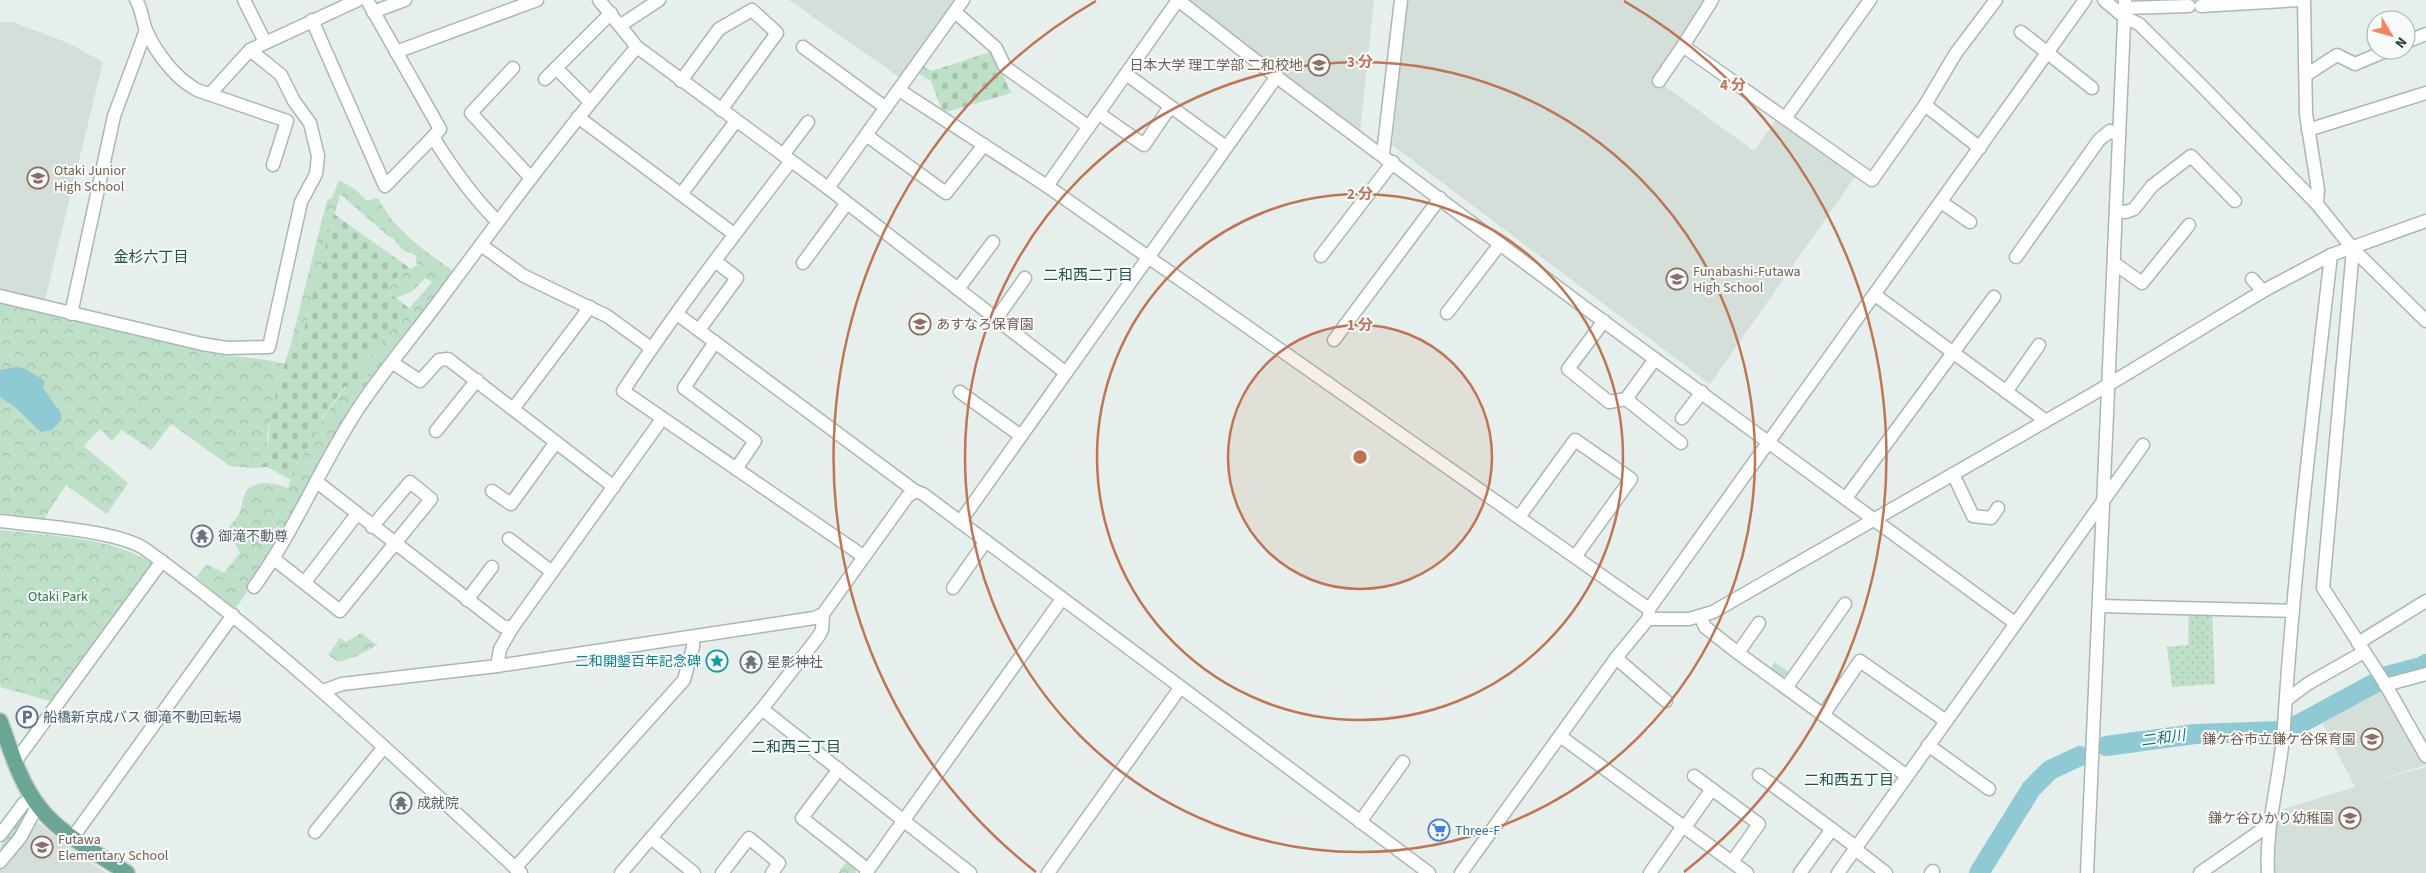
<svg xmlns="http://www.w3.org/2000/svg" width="2426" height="873" font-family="'Source Sans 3','Noto Sans JP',sans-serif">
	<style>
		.built { fill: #d4dfda }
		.grass { fill: url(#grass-dots) }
		.forest { fill: url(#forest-crowns) }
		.cemetery { fill: url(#cemetery-stones) }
		.water { fill: #8ec9d4 }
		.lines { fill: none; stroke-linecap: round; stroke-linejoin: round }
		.river { stroke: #8ec9d4; stroke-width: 20 }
		.minor-casing { stroke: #a8b8b2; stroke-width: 15 }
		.major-casing { stroke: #c2cac8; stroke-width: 18 }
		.minor { stroke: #fff; stroke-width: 12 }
		.major { stroke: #6aa596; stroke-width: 15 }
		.ring { fill: none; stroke: #c07456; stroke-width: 2.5 }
		.labels { text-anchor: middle; stroke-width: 4; stroke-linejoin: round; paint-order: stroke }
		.education-label { font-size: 14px; fill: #785e54; stroke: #f7fbf9; text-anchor: start }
		.worship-label { font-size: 14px; fill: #5b616d; stroke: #f7fbf9; text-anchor: start }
		.park-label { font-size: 14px; fill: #2d7a4b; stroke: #f7fbf9 }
		.culture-label { font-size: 14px; fill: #0d838f; stroke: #f7fbf9; text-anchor: end }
		.service-label { font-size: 14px; fill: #4e5e75; stroke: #f7fbf9; text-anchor: start }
		.shop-label { font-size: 14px; fill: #366cbe; stroke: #f7fbf9; text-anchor: start }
		.neighbourhood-label { font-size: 15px; fill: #1f5548; stroke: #f7fbf9 }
		.water-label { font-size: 15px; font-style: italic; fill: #1c6f80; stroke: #f7fbf9 }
		.centre { fill: #c07456; stroke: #f7fbf9; stroke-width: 2.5 }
		.ring-label { font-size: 15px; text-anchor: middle; font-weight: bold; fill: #c07456; stroke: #f7fbf9; stroke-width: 4; stroke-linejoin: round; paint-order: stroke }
	</style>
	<defs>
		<pattern id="grass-dots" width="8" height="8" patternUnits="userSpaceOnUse" patternTransform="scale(1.25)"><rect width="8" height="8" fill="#bfe0c8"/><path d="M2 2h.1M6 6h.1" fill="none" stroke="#a4c1ad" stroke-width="1.8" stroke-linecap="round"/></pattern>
		<pattern id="forest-crowns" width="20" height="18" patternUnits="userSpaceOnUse" patternTransform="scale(1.25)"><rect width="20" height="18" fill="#bfe0c8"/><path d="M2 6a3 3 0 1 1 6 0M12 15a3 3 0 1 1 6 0" fill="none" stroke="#a4c1ad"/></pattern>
		<pattern id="cemetery-stones" width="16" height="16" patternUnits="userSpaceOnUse" patternTransform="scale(1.25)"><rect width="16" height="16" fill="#bfe0c8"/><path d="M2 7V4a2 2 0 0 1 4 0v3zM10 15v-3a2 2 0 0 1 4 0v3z" fill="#a4c1ad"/></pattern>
	</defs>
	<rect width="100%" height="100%" fill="#e6efeb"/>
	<g class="built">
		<polygon points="789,0 958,0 902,79"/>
		<polygon points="1183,0 1374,0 1360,131"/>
		<polygon points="1408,0 1703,0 1705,4 1654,78 1754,151 1778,117 1857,174 1710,384 1392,145"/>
		<polygon points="0,22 13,22 68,43 103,62 44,304 0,293"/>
		<polygon points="2380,685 2426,765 2368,783 2426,767 2426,873 2270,873 2277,811 2355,787 2319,717"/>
		<polygon points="39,823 65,845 106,873 0,873 0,868 30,826"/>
	</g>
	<polygon class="grass" points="2189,611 2212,611 2215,684 2172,687 2167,647 2188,645"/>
	<g class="forest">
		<path d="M339,180l17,10 11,11 11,-3c17,34 49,54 79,76l-52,70 -131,209 -39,56 -39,-32 11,-13 17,9 16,-20 -12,-22c3,-9 10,-13 12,-19 2,-5 2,-11 4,-16 7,-18 30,-13 44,-8 11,-37 36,-71 58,-102l11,8 14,-15 -14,-9 75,-88 -7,-4 -12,13 -17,7 -9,-7 7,-12 23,-14 -2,-10 -12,-5 -9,-11 -7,-4 -47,-41 -40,151 -4,3 -6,-1 37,-147 5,-2z"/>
		<path d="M0,301c68,19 136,35 205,51 26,6 53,4 79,12l-17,71v24l-15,9 -22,-2 -59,-42 -20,26 -29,-20 -10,11 -12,-12 -16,17 44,37 -21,31 -41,-29 -22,34 -44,-6z"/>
		<path d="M0,530c49,6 109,6 152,33l-98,139 -54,-15z"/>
		<polygon points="361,633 377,645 357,656 338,662 328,655 340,638 346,642"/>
		<polygon points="1775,662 1790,673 1782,677 1771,668"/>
		<path d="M25,811l4,3 -29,43c0,-18 11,-35 25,-46z"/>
		<polygon points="848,860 855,865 856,873 838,873"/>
	</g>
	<g class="cemetery">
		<polygon points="993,51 1011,93 943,113 931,81 918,73 922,66 932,71"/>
		<path d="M334,214l77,55 -17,10 -7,12 23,18 -52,60 13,9 -14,16 -12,-8 -21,30 -33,64 -24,-13 -15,1 15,-9c0,-38 11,-76 23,-112l6,1 4,-3z"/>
	</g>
	<polygon class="water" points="16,367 24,368 45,381 43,388 61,414 61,420 52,430 41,432 14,406 0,397 0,370"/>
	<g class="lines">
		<g class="river">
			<polyline points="2387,676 2421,667 2426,664"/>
			<polyline points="2288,730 2377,682"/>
			<polyline points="2106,746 2195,734 2281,731"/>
			<polyline points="1979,873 2031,789 2050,770 2080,756"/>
		</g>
		<g class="minor-casing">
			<g id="minor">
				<path d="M136,0c6,9 6,20 10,30 10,23 29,48 51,60l90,31 -14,44"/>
				<polyline points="244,0 265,42"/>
				<path d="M367,0l73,129 -7,8c19,31 38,58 64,84"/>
				<polyline points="599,0 637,47 828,188 1066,373"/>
				<polyline points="1178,0 1278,78"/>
				<polyline points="1712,0 1683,46 1872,180 1925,105 1956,53 1996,0"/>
				<polyline points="2104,0 2124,17 2139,24 2200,84 2317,204 2353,249 2426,321"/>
				<polyline points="2304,0 2306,114 2318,190 2317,204"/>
				<polyline points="2201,6 2300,0"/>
				<polyline points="2125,8 2189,6"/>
				<polyline points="373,12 405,0"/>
				<polyline points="955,12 996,48 1005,67 1089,127"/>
				<polyline points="312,20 385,186 433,137"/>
				<polyline points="621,25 659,0"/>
				<polyline points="2021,32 2092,88"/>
				<polyline points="2406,42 2426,34"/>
				<polyline points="803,47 886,108"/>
				<polyline points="396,52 537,0"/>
				<polyline points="513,68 471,113 530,177"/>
				<polyline points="556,68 590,102"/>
				<polyline points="1126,74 1226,147"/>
				<polyline points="2306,75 2337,55 2355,64 2388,50"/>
				<polyline points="545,79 611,13"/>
				<polyline points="681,81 719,29 752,10 777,33 721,110"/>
				<polyline points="1659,81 1683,46"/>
				<polyline points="899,90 1047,186 1649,609"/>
				<polyline points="210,94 250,50 358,0"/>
				<polyline points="1925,105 1980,148"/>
				<polyline points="1098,113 1144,145 1170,107"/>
				<polyline points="578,117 734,234"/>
				<polyline points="1786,117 1870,0"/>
				<polyline points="2308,130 2426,93"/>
				<polyline points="866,135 946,193 984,145"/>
				<polyline points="1383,154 1401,0"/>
				<polyline points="783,155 808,122"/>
				<path d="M791,161c-58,75 -116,151 -168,230l240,165"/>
				<polyline points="1047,186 1178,0"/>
				<polyline points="828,188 963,0"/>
				<polyline points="682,193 736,121"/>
				<polyline points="1941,202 1970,222"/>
				<polyline points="2116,211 2126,212 2134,209 2152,186 2191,156 2235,201"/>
				<polyline points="481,245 524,276 607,316 651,348"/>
				<polyline points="2353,249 2323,588 2384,682 2426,756"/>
				<polyline points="1321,256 1393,162"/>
				<polyline points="2016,257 2099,140 2110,131 2119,136"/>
				<polyline points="803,263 847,203"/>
				<polyline points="2114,263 2142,283 2189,225"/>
				<polyline points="2252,279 2263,291"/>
				<polyline points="958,289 993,242"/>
				<polyline points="1875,295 2046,421"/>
				<polyline points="0,296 202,344 227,348 269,347 301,202 316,174 318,156 310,123 294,101 281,75 250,50"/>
				<polyline points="1447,313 1500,244"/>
				<polyline points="71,314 114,116 146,30"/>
				<polyline points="677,314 915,491"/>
				<polyline points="996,319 1025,278"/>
				<polyline points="1604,321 1568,369 1609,402 1626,399 1681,443"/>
				<polyline points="699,330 737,278 715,261"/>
				<polyline points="1334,340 1440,198"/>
				<polyline points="715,342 684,388 755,441 736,469"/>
				<polyline points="393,363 420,381 439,360 448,359 614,487"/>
				<polyline points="960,392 1021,436"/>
				<polyline points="2006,392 2039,345"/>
				<polyline points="1626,399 1655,359"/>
				<polyline points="513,409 590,307"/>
				<polyline points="1682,418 1702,392"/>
				<polyline points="436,431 477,380"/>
				<polyline points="1953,474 1973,516 1991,518 1998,508"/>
				<polyline points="317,482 502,626 512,628"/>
				<polyline points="492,491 511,504 556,442"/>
				<polyline points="1846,498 1994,297"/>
				<polyline points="1519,517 1575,440 1631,479 1575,557"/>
				<path d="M0,521c36,5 117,9 145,28 135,97 254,212 376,324"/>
				<polyline points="960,522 1275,79 1278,78 1584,307 2015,623"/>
				<polyline points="509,539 552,572"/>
				<polyline points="274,559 340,611 431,499 410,482 372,527"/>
				<polyline points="305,582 357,514"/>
				<path d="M254,587c40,-55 65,-118 102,-175 26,-40 58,-77 86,-115 63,-85 126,-170 195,-250"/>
				<polyline points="953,588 986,541"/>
				<polyline points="467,600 492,567"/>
				<polyline points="2099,606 2293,611"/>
				<polyline points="1649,615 1649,609 2085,0"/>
				<polyline points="1700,616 1705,627 1738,653 1907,776"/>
				<polyline points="2358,643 2426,601"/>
				<polyline points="1738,653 1759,623"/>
				<polyline points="1616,658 1666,701"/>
				<polyline points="497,666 500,649 512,628 662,419"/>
				<polyline points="2385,685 2426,674"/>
				<polyline points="1786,688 1845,604"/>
				<polyline points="323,691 342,684 497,666 814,618 823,614 907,497 915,491 923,494 1429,873"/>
				<polyline points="2286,700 2309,683 2364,652"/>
				<polyline points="762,709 970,873"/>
				<polyline points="1823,715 1860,661 1946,721"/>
				<polyline points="1560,736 1747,873"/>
				<polyline points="1928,745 1989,789"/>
				<polyline points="15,762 162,561"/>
				<polyline points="839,769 802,818 868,870"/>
				<polyline points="1759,775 1856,847"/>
				<polyline points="1694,776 1759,824 1732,862"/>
				<polyline points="1360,822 1403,762"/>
				<polyline points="1685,827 1712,789"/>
				<polyline points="315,832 384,747"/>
				<polyline points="0,835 24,803 34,799"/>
				<polyline points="73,837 233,615"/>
				<polyline points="651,838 694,873"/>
				<polyline points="1855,849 1886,873"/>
				<polyline points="0,862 20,838 38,805"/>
				<polyline points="515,868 684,680 693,647 693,637"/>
				<polyline points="621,873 762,709 818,637 822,630 823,614"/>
				<polyline points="722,873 749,838 779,863 772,873"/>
				<polyline points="866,873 1062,599"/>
				<polyline points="1048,873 1180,688"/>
				<polyline points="1461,873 1616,658 1648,619 1689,619 1713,612 2098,391 2263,291 2331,255 2426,221"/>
				<polyline points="1650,873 1683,826"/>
				<polyline points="1800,873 1832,829"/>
				<polyline points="1838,873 2143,445"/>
				<polyline points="1931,873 1933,871"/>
				<polyline points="2087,873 2125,0"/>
				<polyline points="2200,873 2269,825"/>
				<path d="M2268,873c-3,-49 13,-97 16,-147 10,-157 29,-314 47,-471"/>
			</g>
		</g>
		<g class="major-casing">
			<path id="major" d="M0,721c11,30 20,62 40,87 22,28 59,46 87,65"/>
		</g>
		<use href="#minor" class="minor"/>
		<use href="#major" class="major"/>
	</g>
	<circle cx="1360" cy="457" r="132" fill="#c07456" fill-opacity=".12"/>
	<g class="ring">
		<circle cx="1360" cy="457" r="132"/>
		<circle cx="1360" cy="457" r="263"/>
		<circle cx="1360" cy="457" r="395"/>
		<path d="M1036 872A527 527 0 0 1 1096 1M1624 1A527 527 0 0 1 1684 872"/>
	</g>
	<defs>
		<g id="university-ring" transform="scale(1.125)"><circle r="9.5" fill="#f7fbf9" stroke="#8d6e63" stroke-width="1.5"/><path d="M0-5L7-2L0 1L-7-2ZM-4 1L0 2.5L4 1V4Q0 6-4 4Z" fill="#8d6e63"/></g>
		<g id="school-ring" transform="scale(1.125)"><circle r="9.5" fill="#f7fbf9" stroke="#8d6e63" stroke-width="1.5"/><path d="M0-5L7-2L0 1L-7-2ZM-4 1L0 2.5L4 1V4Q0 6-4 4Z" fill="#8d6e63"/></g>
		<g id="temple-ring" transform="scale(1.125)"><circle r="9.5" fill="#f7fbf9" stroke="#6b7280" stroke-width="1.5"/><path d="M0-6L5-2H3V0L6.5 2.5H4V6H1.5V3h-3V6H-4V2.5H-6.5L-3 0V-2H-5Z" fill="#6b7280"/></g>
		<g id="sight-ring" transform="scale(1.125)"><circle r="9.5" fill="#f7fbf9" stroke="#0f9aa8" stroke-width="1.5"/><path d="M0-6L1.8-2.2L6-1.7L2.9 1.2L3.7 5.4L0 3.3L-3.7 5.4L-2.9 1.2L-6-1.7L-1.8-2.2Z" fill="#0f9aa8"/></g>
		<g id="parking-ring" transform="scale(1.125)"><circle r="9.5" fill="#f7fbf9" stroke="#5c6f8a" stroke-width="1.5"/><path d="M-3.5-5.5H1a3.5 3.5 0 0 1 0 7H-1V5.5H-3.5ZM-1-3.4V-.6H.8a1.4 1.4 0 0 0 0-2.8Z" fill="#5c6f8a"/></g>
		<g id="supermarket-ring" transform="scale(1.125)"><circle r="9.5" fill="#f7fbf9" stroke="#3f7fe0" stroke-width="1.5"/><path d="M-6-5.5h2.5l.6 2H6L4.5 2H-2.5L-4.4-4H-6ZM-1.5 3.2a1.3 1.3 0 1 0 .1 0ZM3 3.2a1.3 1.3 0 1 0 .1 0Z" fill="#3f7fe0"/></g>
	</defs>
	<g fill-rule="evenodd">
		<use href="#university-ring" x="1319" y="65"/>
		<use href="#school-ring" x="38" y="178"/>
		<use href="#school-ring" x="1677" y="279"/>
		<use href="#school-ring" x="920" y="324"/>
		<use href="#temple-ring" x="202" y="536"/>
		<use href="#sight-ring" x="717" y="661"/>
		<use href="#temple-ring" x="751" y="662"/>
		<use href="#parking-ring" x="27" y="717"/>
		<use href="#school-ring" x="2372" y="739"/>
		<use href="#temple-ring" x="401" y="803"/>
		<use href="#school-ring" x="2350" y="818"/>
		<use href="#supermarket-ring" x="1439" y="830"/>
		<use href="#school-ring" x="42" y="847"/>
	</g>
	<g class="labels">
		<g class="education-label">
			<text x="1303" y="70" text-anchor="end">日本大学 理工学部 二和校地</text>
			<text x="54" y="175">Otaki Junior<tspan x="54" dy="16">High School</tspan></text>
			<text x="1693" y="276">Funabashi-Futawa<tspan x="1693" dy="16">High School</tspan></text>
			<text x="936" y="329">あすなろ保育園</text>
			<text x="2356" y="744" text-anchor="end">鎌ケ谷市立鎌ケ谷保育園</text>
			<text x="2334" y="823" text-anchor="end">鎌ケ谷ひかり幼稚園</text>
			<text x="58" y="844">Futawa<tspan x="58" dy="16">Elementary School</tspan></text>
		</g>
		<g class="worship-label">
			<text x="218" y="541">御滝不動尊</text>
			<text x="767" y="667">星影神社</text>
			<text x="417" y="808">成就院</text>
		</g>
		<g class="park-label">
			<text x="58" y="601">Otaki Park</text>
		</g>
		<g class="culture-label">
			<text x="701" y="666">二和開墾百年記念碑</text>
		</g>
		<g class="service-label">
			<text x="43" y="722">船橋新京成バス 御滝不動回転場</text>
		</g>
		<g class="shop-label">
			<text x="1455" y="835">Three-F</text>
		</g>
		<g class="neighbourhood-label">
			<text x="151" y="262">金杉六丁目</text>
			<text x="1088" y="280">二和西二丁目</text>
			<text x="796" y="752">二和西三丁目</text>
			<text x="1849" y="785">二和西五丁目</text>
		</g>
		<g class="water-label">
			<text transform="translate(2163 738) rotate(-8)" y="5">二和川</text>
		</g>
	</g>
	<circle cx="1360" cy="457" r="8" class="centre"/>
	<g class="ring-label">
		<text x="1360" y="67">3 分</text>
		<text x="1733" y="90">4 分</text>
		<text x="1360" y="199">2 分</text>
		<text x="1360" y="330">1 分</text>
	</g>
	<g transform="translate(2391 35) rotate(128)"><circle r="24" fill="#f7fbf9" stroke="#a3b1ad"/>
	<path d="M0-4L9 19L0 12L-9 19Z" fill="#f4845f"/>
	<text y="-8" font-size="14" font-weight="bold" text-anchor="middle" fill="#24423a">N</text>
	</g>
</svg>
